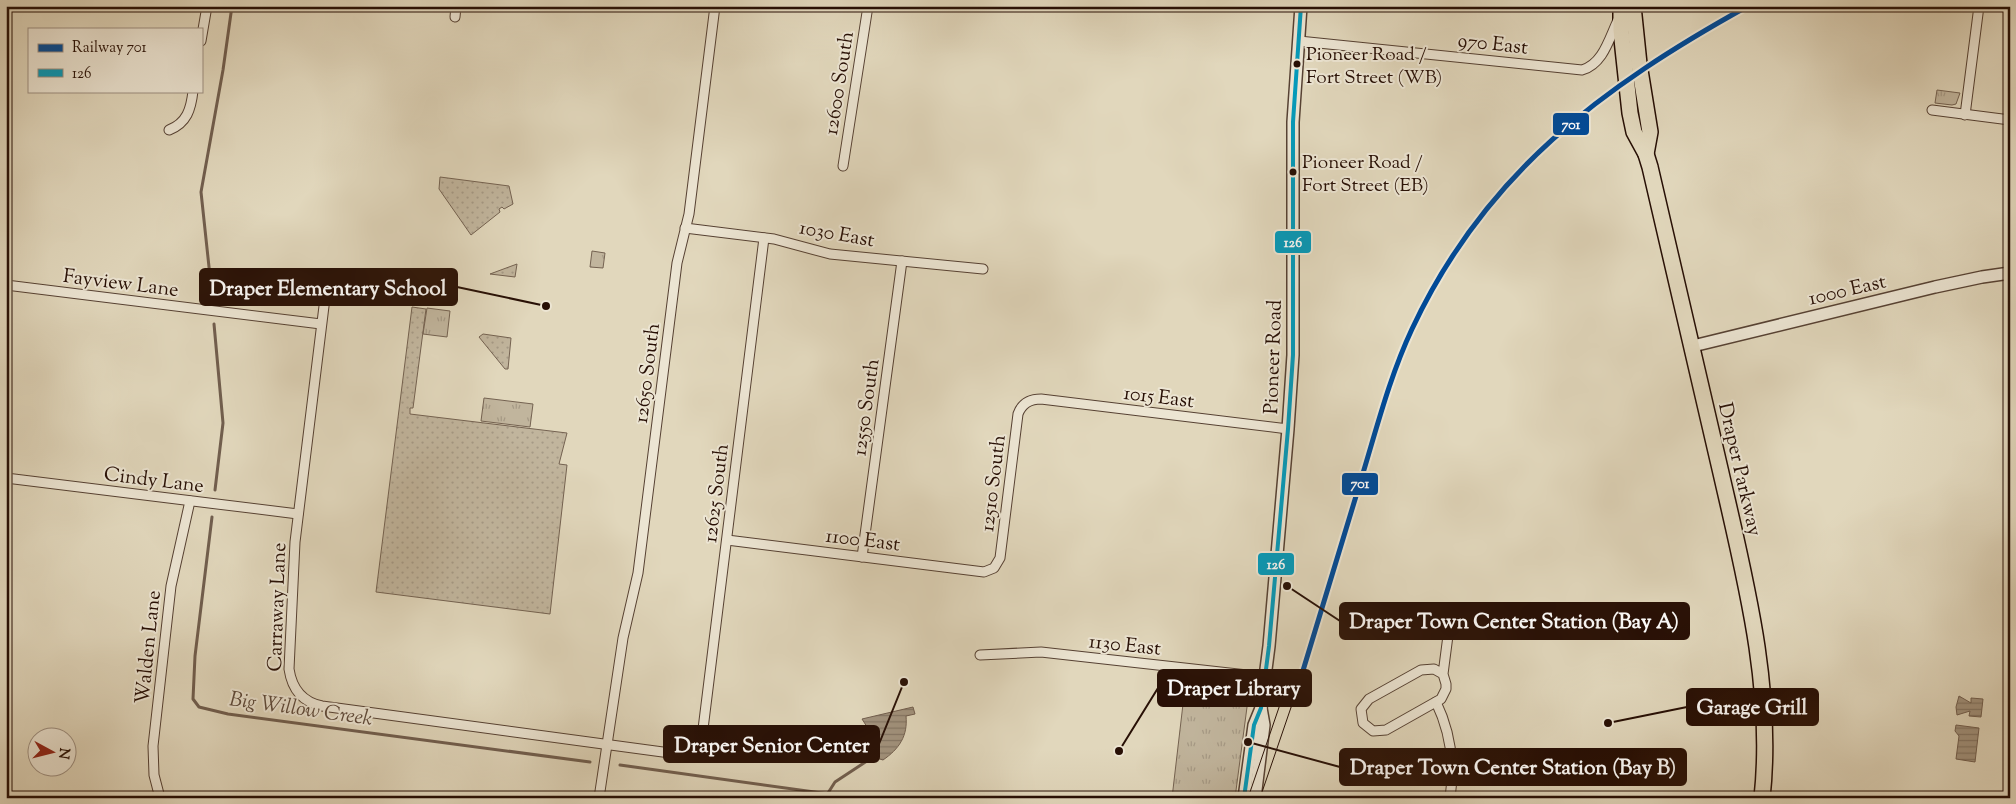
<svg xmlns="http://www.w3.org/2000/svg" width="2016" height="804" font-family="'Sorts Mill Goudy',serif">
	<style>
		.grass { fill: url(#grass-dots); stroke: #746251 }
		.park { fill: url(#park-tufts); stroke: #746251 }
		.water { fill: url(#water-rules); stroke: #715e4e }
		.lines { fill: none; stroke-linecap: round; stroke-linejoin: round }
		.stream { stroke: #715e4e; stroke-width: 3 }
		.minor-casing { stroke: #564133; stroke-width: 11 }
		.tertiary-casing { stroke: #564133; stroke-width: 14 }
		.primary-casing { stroke: #270f05; stroke-width: 18 }
		.minor { stroke: #ece5d3; stroke-width: 9 }
		.tertiary { stroke: #ece5d3; stroke-width: 11 }
		.primary { stroke: #e1d7bc; stroke-width: 15 }
		.tram { stroke: #270f05; stroke-width: 1 }
		.bus-1-casing { stroke: #ece5d3; stroke-width: 8 }
		.bus-1 { stroke: #049aba; stroke-width: 4 }
		.rail-1-casing { stroke: #ece5d3; stroke-width: 9 }
		.rail-1 { stroke: #004a97; stroke-width: 5 }
		.bus-dot { fill: #270f05; stroke: #ece5d3; stroke-width: 2 }
		.labels { text-anchor: middle; stroke-width: 4; stroke-linejoin: round; paint-order: stroke }
		.bus-label { font-size: 19px; fill: #270f05; stroke: #ece5d3; text-anchor: start }
		.street-label { font-size: 20px; fill: #270f05; stroke: #ece5d3 }
		.water-label { font-size: 21px; font-style: italic; fill: #5e4a3b; stroke: #ece5d3 }
		.leader { fill: none; stroke: #270f05; stroke-width: 2 }
		.callout-dot { fill: #270f05; stroke: #ece5d3; stroke-width: 2 }
		.callout { fill: #270f05; stroke: #270f05; stroke-width: 2 }
		.callout-label { font-size: 21px; text-anchor: middle; font-weight: bold; fill: #fff }
		.line-badge { stroke: #ece5d3; stroke-width: 2 }
		.badge-label { font-size: 14px; text-anchor: middle; font-weight: bold; fill: #fff }
	</style>
	<defs>
		<pattern id="grass-dots" width="8" height="8" patternUnits="userSpaceOnUse" patternTransform="scale(1.25)"><rect width="8" height="8" fill="#c1b59d"/><path d="M2 2h.1M6 6h.1" fill="none" stroke="#a69a86" stroke-width="1.8" stroke-linecap="round"/></pattern>
		<pattern id="park-tufts" width="24" height="20" patternUnits="userSpaceOnUse" patternTransform="scale(1.25)"><rect width="24" height="20" fill="#c1b59d"/><path d="M3 7l-1-3M5 7V3M7 7l1-3M15 17l-1-3M17 17v-4M19 17l1-3" fill="none" stroke="#a69a86"/></pattern>
		<pattern id="water-rules" width="6" height="5" patternUnits="userSpaceOnUse" patternTransform="scale(1.25)"><rect width="6" height="5" fill="#a2937e"/><path d="M0 2.5h6" fill="none" stroke="#847665"/></pattern>
	</defs>
	<rect width="100%" height="100%" fill="#e1d7bc"/>
	<filter id="stains"><feTurbulence type="fractalNoise" baseFrequency=".004" numOctaves="4"/><feColorMatrix values="0 0 0 0 .2 0 0 0 0 .09 0 0 0 0 .02 0 0 0 .5 -.17"/></filter>
	<radialGradient id="worn" r=".72"><stop offset=".6" stop-color="#630" stop-opacity="0"/><stop offset="1" stop-color="#630" stop-opacity=".3"/></radialGradient>
	<g class="grass">
		<polygon points="440,177 509,186 513,204 504,209 502,207 499,209 500,212 471,235 439,189"/>
		<polygon points="517,264 515,277 490,274"/>
		<polygon points="412,307 426,309 413,408 410,408 410,414 567,433 559,464 567,465 550,614 376,592"/>
		<polygon points="483,334 511,338 508,369 505,369 479,337"/>
	</g>
	<g class="park">
		<polygon points="1937,90 1960,93 1956,104 1952,105 1935,103"/>
		<polygon points="592,251 605,253 603,268 590,267"/>
		<polygon points="427,308 450,311 447,337 423,334"/>
		<polygon points="484,398 533,404 530,427 481,421"/>
		<polygon points="1192,680 1245,687 1249,692 1235,798 1172,798 1185,687 1188,681"/>
	</g>
	<g class="water">
		<polygon points="1959,696 1971,703 1971,698 1983,699 1981,717 1969,716 1970,711 1957,715 1956,707"/>
		<path d="M913,707l2,7 -9,2c2,20 -7,33 -23,44l-10,-3 -3,-6 6,-10 -14,-22z"/>
		<polygon points="1956,725 1979,728 1975,762 1956,759 1959,736 1955,731"/>
	</g>
	<g class="lines">
		<g class="stream">
			<polyline points="212,295 201,192 223,70 232,6"/>
			<polyline points="214,324 223,423 215,490"/>
			<polyline points="212,517 195,656 193,699 199,707 228,714 590,762"/>
			<polyline points="620,765 858,798"/>
			<polyline points="828,793 835,782 873,757"/>
		</g>
		<g class="minor-casing">
			<g id="minor">
				<polyline points="455,17 456,6"/>
				<polyline points="201,41 207,6"/>
				<path d="M1299,41l283,29c21,-6 27,-31 36,-50"/>
				<polyline points="1932,110 2010,120"/>
				<polyline points="1965,115 1979,6"/>
				<path d="M169,130c18,-7 22,-21 24,-39"/>
				<polyline points="843,166 868,6"/>
				<polyline points="685,228 774,239 830,254 983,269"/>
				<polyline points="6,285 321,324"/>
				<path d="M325,298l-30,244 -6,127c3,20 13,33 33,37l363,49 12,-7 5,-11 62,-499"/>
				<polyline points="6,478 298,514"/>
				<path d="M727,540l257,32 10,-4 6,-10 18,-144c4,-11 12,-15 23,-15l247,30"/>
				<polyline points="862,557 902,261"/>
				<polyline points="980,655 1041,652 1265,677"/>
				<polyline points="1443,674 1434,669 1421,670 1369,699 1361,709 1363,723 1373,731 1386,730 1441,699 1446,689 1446,684 1443,674 1449,628"/>
				<path d="M1436,702c15,31 19,62 14,96"/>
				<polyline points="160,798 154,775 153,746 171,586 190,501"/>
				<polyline points="599,798 623,638 638,573 677,263 689,214 715,6"/>
			</g>
		</g>
		<g class="tertiary-casing">
			<g id="tertiary">
				<polyline points="1693,346 1935,287 1982,277 2010,273"/>
				<polyline points="1244,798 1254,725 1261,708 1269,646 1288,429 1293,355 1293,122 1301,6"/>
				<polyline points="1255,798 1264,725 1261,708"/>
			</g>
		</g>
		<g class="primary-casing">
			<g id="primary">
				<path d="M1621,6v24l9,83 4,19 12,22 4,13c24,102 48,204 71,306 24,105 53,216 41,325"/>
				<polyline points="1633,6 1639,64 1650,132 1646,154"/>
			</g>
		</g>
		<use href="#minor" class="minor"/>
		<use href="#tertiary" class="tertiary"/>
		<use href="#primary" class="primary"/>
		<g class="tram">
			<polyline points="1248,798 1287,684"/>
			<polyline points="1260,798 1298,687"/>
		</g>
		<g class="bus-1-casing">
			<polyline id="bus-1" points="1244,798 1254,725 1261,708 1269,646 1288,429 1293,355 1293,122 1301,6"/>
		</g>
		<use href="#bus-1" class="bus-1"/>
		<g class="rail-1-casing">
			<path id="rail-1" d="M1298,687c21,-68 42,-136 62,-204 16,-52 29,-105 52,-154 73,-156 190,-242 336,-323"/>
		</g>
		<use href="#rail-1" class="rail-1"/>
	</g>
	<g class="bus-dot">
		<circle cx="1297" cy="64" r="4.5"/>
		<circle cx="1293" cy="172" r="4.5"/>
	</g>
	<g class="labels">
		<g class="bus-label">
			<text x="1306" y="60">Pioneer Road /<tspan x="1306" dy="23">Fort Street (WB)</tspan></text>
			<text x="1302" y="168">Pioneer Road /<tspan x="1302" dy="23">Fort Street (EB)</tspan></text>
		</g>
		<g class="street-label">
			<text transform="translate(1493 43) rotate(6)" y="7">970 East</text>
			<text transform="translate(838 83) rotate(-81)" y="7">12600 South</text>
			<text transform="translate(837 233) rotate(10)" y="7">1030 East</text>
			<text transform="translate(121 282) rotate(7)" y="7">Fayview Lane</text>
			<text transform="translate(1847 289) rotate(-13)" y="7">1000 East</text>
			<text transform="translate(1272 357) rotate(-88)" y="7">Pioneer Road</text>
			<text transform="translate(646 373) rotate(-83)" y="7">12650 South</text>
			<text transform="translate(1159 396) rotate(7)" y="7">1015 East</text>
			<text transform="translate(865 407) rotate(-82)" y="7">12550 South</text>
			<text transform="translate(1741 469) rotate(77)" y="7">Draper Parkway</text>
			<text transform="translate(154 479) rotate(7)" y="7">Cindy Lane</text>
			<text transform="translate(992 483) rotate(-83)" y="7">12510 South</text>
			<text transform="translate(715 493) rotate(-83)" y="7">12625 South</text>
			<text transform="translate(863 539) rotate(7)" y="7">1100 East</text>
			<text transform="translate(276 607) rotate(-88)" y="7">Carraway Lane</text>
			<text transform="translate(1125 644) rotate(6)" y="7">1130 East</text>
			<text transform="translate(147 647) rotate(-84)" y="7">Walden Lane</text>
		</g>
		<g class="water-label">
			<text transform="translate(301 708) rotate(8)" y="7">Big Willow Creek</text>
		</g>
	</g>
	<path class="leader" d="M546 306L457 287M1287 586L1340 621M1119 751L1158 688M1608 723L1687 707M904 682L879 744M1248 742L1340 767"/>
	<g class="callout-dot">
		<circle cx="546" cy="306" r="5"/>
		<circle cx="1287" cy="586" r="5"/>
		<circle cx="1119" cy="751" r="5"/>
		<circle cx="1608" cy="723" r="5"/>
		<circle cx="904" cy="682" r="5"/>
		<circle cx="1248" cy="742" r="5"/>
	</g>
	<g class="callout">
		<rect x="200" y="269" width="257" height="36" rx="5"/>
		<rect x="1340" y="603" width="349" height="36" rx="5"/>
		<rect x="1158" y="670" width="153" height="36" rx="5"/>
		<rect x="1687" y="689" width="131" height="36" rx="5"/>
		<rect x="664" y="726" width="215" height="36" rx="5"/>
		<rect x="1340" y="749" width="346" height="36" rx="5"/>
	</g>
	<g class="callout-label">
		<text x="328" y="295">Draper Elementary School</text>
		<text x="1514" y="628">Draper Town Center Station (Bay A)</text>
		<text x="1234" y="695">Draper Library</text>
		<text x="1752" y="714">Garage Grill</text>
		<text x="772" y="752">Draper Senior Center</text>
		<text x="1513" y="774">Draper Town Center Station (Bay B)</text>
	</g>
	<g class="line-badge">
		<rect x="1552" y="112" width="38" height="24" rx="5" fill="#004a97"/>
		<rect x="1274" y="230" width="38" height="24" rx="5" fill="#049aba"/>
		<rect x="1341" y="472" width="38" height="24" rx="5" fill="#004a97"/>
		<rect x="1257" y="552" width="38" height="24" rx="5" fill="#049aba"/>
	</g>
	<g class="badge-label">
		<text x="1571" y="129">701</text>
		<text x="1293" y="247">126</text>
		<text x="1360" y="488">701</text>
		<text x="1276" y="569">126</text>
	</g>
	<rect width="2016" height="804" fill="none" stroke="#e1d7bc" stroke-width="25"/>
	<rect x="8" y="8" width="2001" height="789" fill="none" stroke="#270f05" stroke-width="2.5"/>
	<rect x="12" y="12" width="1991" height="779" fill="none" stroke="#270f05"/>
	<rect x="28" y="28" width="175" height="65" fill="#ece5d3" stroke="#9d8f81"/>
	<rect x="38" y="44" width="25" height="8" fill="#004a97" stroke="#9d8f81"/>
	<text x="72" y="52" font-size="15" fill="#270f05">Railway 701</text>
	<rect x="38" y="69" width="25" height="8" fill="#049aba" stroke="#9d8f81"/>
	<text x="72" y="78" font-size="15" fill="#270f05">126</text>
	<g transform="translate(52 752) rotate(97)"><circle r="24" fill="#ece5d3" stroke="#9d8f81"/>
	<path d="M0-4L9 19L0 12L-9 19Z" fill="#8f2418"/>
	<text y="-8" font-size="14" font-weight="bold" text-anchor="middle" fill="#270f05">N</text>
	</g>
	<rect width="100%" height="100%" filter="url(#stains)"/>
	<rect width="100%" height="100%" fill="url(#worn)"/>
</svg>
